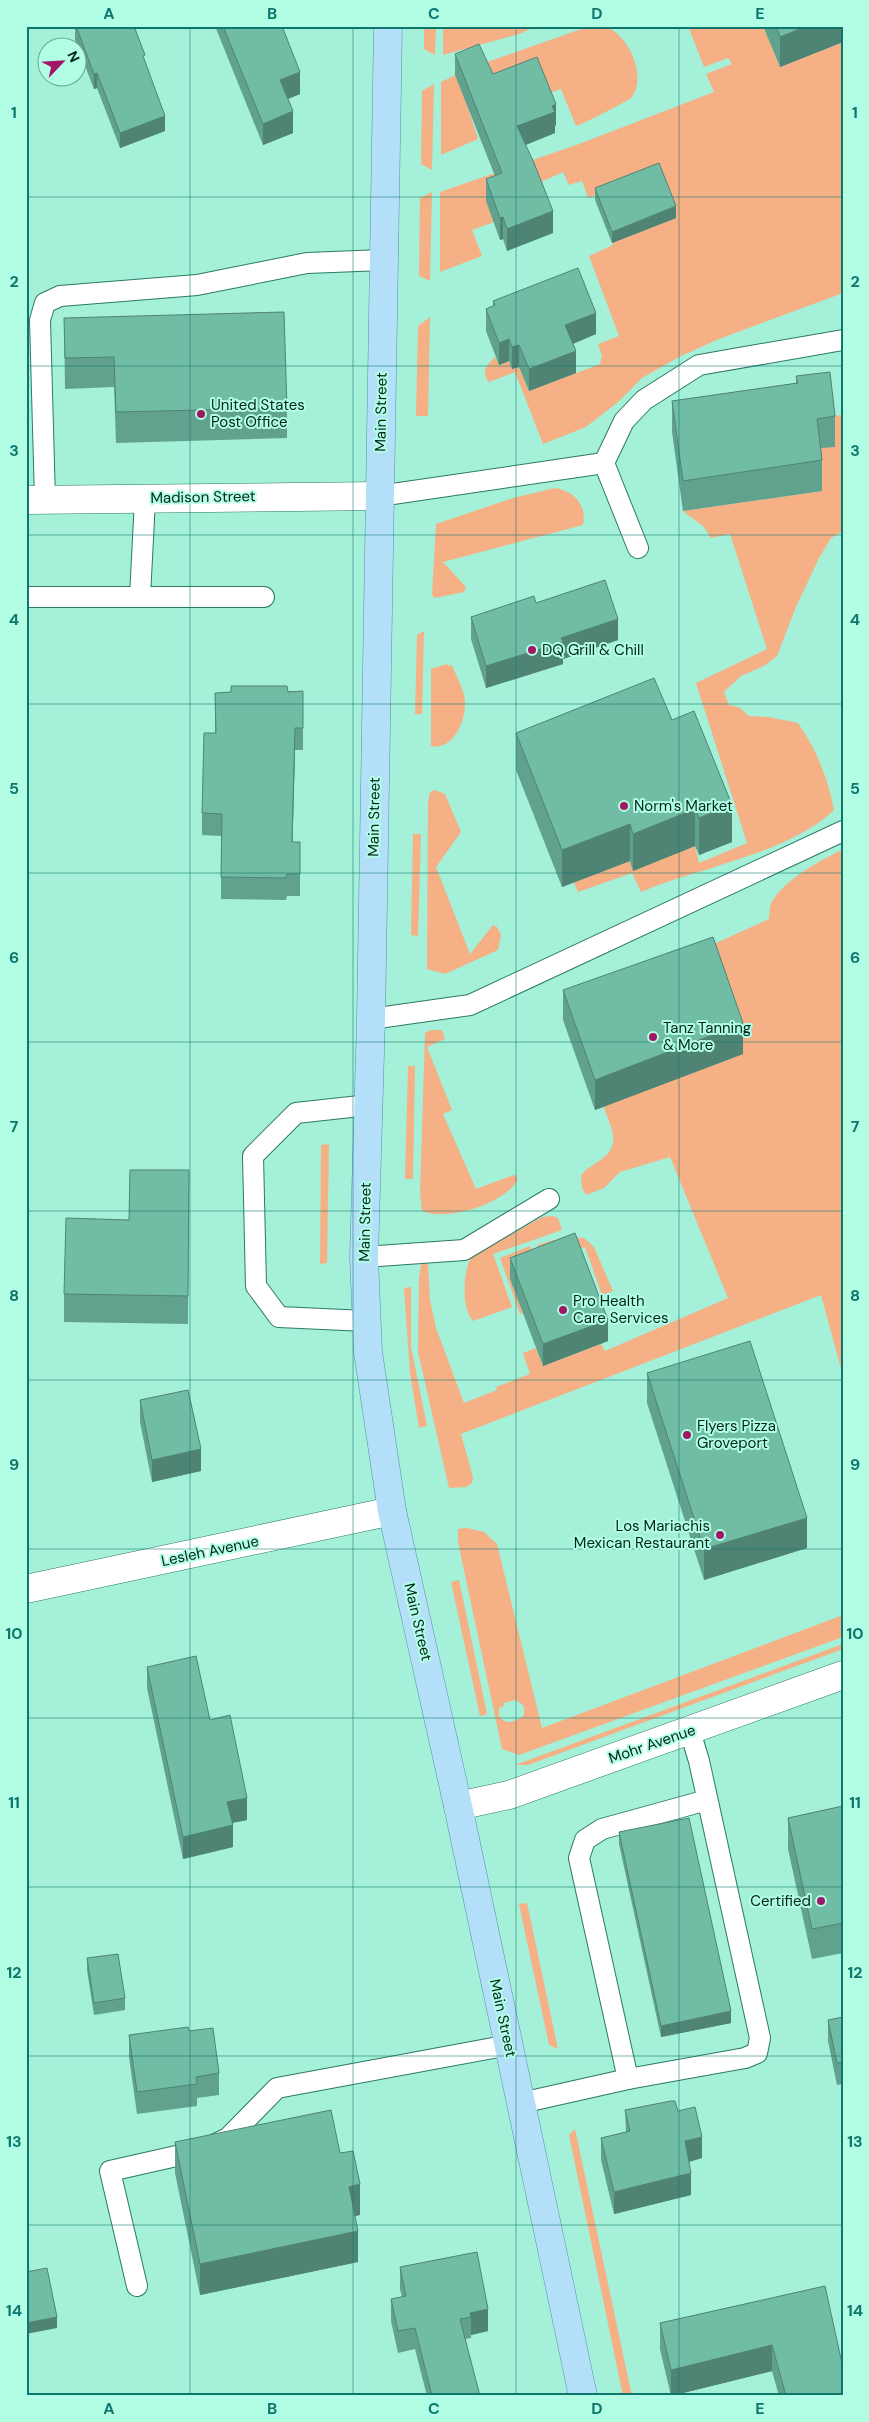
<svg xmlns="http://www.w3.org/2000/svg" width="869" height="2422" font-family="'DM Sans',sans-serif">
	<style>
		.green { fill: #f6b085; fill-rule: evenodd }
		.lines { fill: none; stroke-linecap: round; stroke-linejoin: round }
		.service-casing { stroke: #2c7a65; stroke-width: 22 }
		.minor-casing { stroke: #2c7a65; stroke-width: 29 }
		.primary-casing { stroke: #5592a8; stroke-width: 29 }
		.service { stroke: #fff; stroke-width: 20 }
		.minor { stroke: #fff; stroke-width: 28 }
		.primary { stroke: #b3e0f8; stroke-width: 28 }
		.wall { fill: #61a28e }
		.shaded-wall { fill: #4f8474 }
		.building { fill: #71bca5; stroke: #4f8474 }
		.grid { fill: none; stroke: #0f766e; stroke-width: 1; stroke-opacity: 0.55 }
		.poi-dot { fill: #a01865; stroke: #b1fee5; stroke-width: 2 }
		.labels { text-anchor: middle; stroke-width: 4; stroke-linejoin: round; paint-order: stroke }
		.poi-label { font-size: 15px; fill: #04251c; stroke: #b1fee5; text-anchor: start }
		.street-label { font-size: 15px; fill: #04251c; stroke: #b1fee5 }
		.neatline { fill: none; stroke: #0f766e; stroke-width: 2 }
		.grid-label { font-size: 16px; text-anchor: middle; font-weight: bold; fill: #0f766e }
	</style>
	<rect width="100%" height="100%" fill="#a4f0d8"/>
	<g class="green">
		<polygon points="424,26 436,26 435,55 424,49"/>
		<polygon points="443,26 537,26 519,34 443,55"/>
		<path d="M590,26c5,0 11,-1 16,1 23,8 42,51 25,71 -3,3 -50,27 -55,28l-15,-37 -17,6 -76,13 10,31 -37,16v-73l32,-15z"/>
		<path d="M688,26h75l17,41 63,-25v251l-124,46 -38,17 -39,22 -24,24 -32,25 -43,17 -28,-72 -26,10c-9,-10 -2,-18 7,-25l3,8 10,-4 3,8 7,-2 10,24 71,-27 2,-8 -4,-12 21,-8 -30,-80 24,-11 -4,-55 -21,8 -6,-17 -13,4 -6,-13 -29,13 -40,37 -22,8 10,26 -42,16v-80l139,-48 135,-52 -8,-18 26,-10 -4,-6 -24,9z"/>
		<polygon points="434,84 432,170 421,164 422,91"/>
		<polygon points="432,192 430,281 419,276 420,198"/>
		<polygon points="430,317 428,416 416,416 418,326"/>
		<path d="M843,415v116l-12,7 -12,20 -23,49 -19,49 -13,10 -23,10 -17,16 5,13 11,3 9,8 20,1 29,6c19,27 30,56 36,87 -46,44 -135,57 -193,82l-9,-19 -54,19 -4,-10 56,-21 3,9 62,-24 4,17 48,-20 -51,-160 71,-34 -37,-115 -19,4 -7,-11 -21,-16 139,-20 -5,-42 14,-33z"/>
		<path d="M555,488c19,3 32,17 28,37l-140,37 23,25 -2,5 -30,6 -2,-4 4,-70 77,-26z"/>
		<polygon points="424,631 422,714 415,714 417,635"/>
		<path d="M447,664l2,2 3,-1c4,11 13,26 13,37 1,19 -12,49 -34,44v-77z"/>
		<polygon points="435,790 445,794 461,832 436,867 470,954 493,925 497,927 501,935 498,950 445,974 427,969 428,803 430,792"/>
		<polygon points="413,834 421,834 418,936 411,935"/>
		<path d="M843,849v527l-22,-81 -360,139 12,43 -1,6 -6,4 -17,1 -31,-136 1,-75 3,-18 6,6 2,35 6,28 28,75 33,-13 -1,-3 34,-13 -7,-21 13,-5 7,18 58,-22 4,7 123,-53 -58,-141 -50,15 -16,16 -18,7 -4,-7 -1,-13c8,-9 14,-10 22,-17 19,-15 7,-31 1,-51l110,-163 55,-25c1,-6 0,-15 4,-19 16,-24 46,-38 70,-51z"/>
		<path d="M431,1030h11l3,9 -18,8 25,63 -9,4 33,75 35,-13 4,-1 3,4c-12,25 -72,43 -96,32l-2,-19 5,-159z"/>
		<polygon points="408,1066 415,1066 413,1179 405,1179"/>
		<polygon points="329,1144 327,1263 320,1264 321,1145"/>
		<path d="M552,1216l6,2 4,12 -69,24 19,53 -39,14c-12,-13 -10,-49 -2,-64l71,-40z"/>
		<polygon points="565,1237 584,1238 594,1247 613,1291 602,1295 585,1247 570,1251 546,1265 537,1245"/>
		<polygon points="530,1246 539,1268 510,1279 523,1313 520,1314 500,1258"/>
		<polygon points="411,1287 411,1347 427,1426 419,1428 410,1373 404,1288"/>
		<path d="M467,1528l17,4 13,12 45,184 301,-113v22l-324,118 -17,-6 -44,-207v-13zM516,1700l8,6v9c-9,7 -18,11 -25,1v-8l5,-2 -1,-3z"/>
		<polygon points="459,1580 487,1714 480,1716 451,1582"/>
		<polygon points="843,1644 843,1649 528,1765 515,1765"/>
		<polygon points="527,1903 558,2049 549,2045 519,1904"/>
		<polygon points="575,2129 632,2396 623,2396 569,2135"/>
	</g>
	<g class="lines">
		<g class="service-casing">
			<g id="service">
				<polyline points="604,463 624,421 644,400 699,365 843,340"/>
				<polyline points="379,496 604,463 638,548"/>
				<polyline points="45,500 40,320 45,303 60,296 197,285 307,263 383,260"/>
				<polyline points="26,597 140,597 145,499"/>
				<polyline points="140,597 264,597"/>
				<polyline points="371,1019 470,1005 843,831"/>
				<polyline points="364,1257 464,1250 549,1199"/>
				<polyline points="366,1321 279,1317 256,1286 253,1156 296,1113 369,1105"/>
				<polyline points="628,2079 579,1858 585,1840 602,1829 707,1800"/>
				<polyline points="521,2103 628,2079 745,2058 757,2053 760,2038 699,1761 690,1731"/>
				<polyline points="137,2286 110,2171 203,2150 228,2138 277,2088 509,2045"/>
			</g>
		</g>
		<g class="minor-casing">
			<g id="minor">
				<polyline points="26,500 379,496"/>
				<polyline points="26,1589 392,1511"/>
				<polyline points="458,1806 509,1795 843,1675"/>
			</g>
		</g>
		<g class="primary-casing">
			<polyline id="primary" points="388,26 371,1019 364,1257 368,1352 392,1511 458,1806 583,2396"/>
		</g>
		<use href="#service" class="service"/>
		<use href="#minor" class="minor"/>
		<use href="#primary" class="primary"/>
	</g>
	<g class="wall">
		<polygon points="75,26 145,61 165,131 120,148 97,88 94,89 75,40"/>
		<polygon points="215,26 282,26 300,94 288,99 293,133 263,145"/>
		<polygon points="763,26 843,26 843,42 780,67"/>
		<polygon points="455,54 493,74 556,125 555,126 555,133 526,145 553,233 507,251 503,239 500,240 486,201 486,179 495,176 455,75"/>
		<polygon points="595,188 676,218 612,243 595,200"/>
		<polygon points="493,301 596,334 573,344 576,373 529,391 519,367 512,369 509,361 499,365 486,331 486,309 493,306"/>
		<polygon points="64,318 287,408 287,438 116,443 114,387 65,389"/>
		<polygon points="796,376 835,416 835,447 821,448 822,460 822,491 683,511 672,432 672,401 796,383"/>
		<polygon points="536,603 618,640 563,659 563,664 486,688 471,639 471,617"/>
		<polygon points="303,691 303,750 295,750 292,842 300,842 300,896 287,896 286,900 221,899 221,836 202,835 202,813 215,733 215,693"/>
		<polygon points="672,720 732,842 699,855 695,846 633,871 630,861 562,887 516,770 516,733"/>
		<polygon points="563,990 743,1054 595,1110 563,1020"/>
		<polygon points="189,1170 188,1324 64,1322 64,1294 129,1220"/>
		<polygon points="510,1258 608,1341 543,1366 510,1279"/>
		<polygon points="647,1373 807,1548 704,1580 647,1403"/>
		<polygon points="140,1400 201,1471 152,1482 140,1422"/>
		<polygon points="147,1667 210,1720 247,1820 232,1823 233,1847 183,1859 147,1688"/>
		<polygon points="843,1806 843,1953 812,1959 788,1849 788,1818"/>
		<polygon points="619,1832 731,2023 661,2037 619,1844"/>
		<polygon points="87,1958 125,1998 125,2010 94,2015 87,1970"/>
		<polygon points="843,2017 843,2084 837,2085 828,2041 828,2020"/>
		<polygon points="189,2031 219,2073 219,2095 197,2098 197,2106 137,2114 129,2057 129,2035"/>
		<polygon points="625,2110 678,2111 702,2158 689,2162 691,2195 614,2214 601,2160 601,2138 626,2132"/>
		<polygon points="175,2142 340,2153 360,2215 355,2216 358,2262 200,2295 175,2173"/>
		<polygon points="477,2252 488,2331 471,2335 471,2338 465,2339 480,2396 427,2396 415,2349 398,2353 391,2321 391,2299 402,2297 400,2289 400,2267"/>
		<polygon points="825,2286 843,2396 779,2396 772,2371 671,2396 660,2349 660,2323"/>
	</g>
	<g class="shaded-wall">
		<polygon points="807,26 843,26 843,42 780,67 780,37"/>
		<polygon points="300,72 300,94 280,102 280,80"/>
		<polygon points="97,73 97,88 94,89 94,74"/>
		<polygon points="556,104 556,125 555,126 555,133 517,148 517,126"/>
		<polygon points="293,111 293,133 263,145 263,124"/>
		<polygon points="165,116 165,131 120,148 120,133"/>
		<polygon points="676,206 676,218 612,243 612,232"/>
		<polygon points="553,211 553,233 507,251 507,229"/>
		<polygon points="503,217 503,239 500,240 500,218"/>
		<polygon points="596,313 596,334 565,347 565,325"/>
		<polygon points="509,339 509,361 499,365 499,343"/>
		<polygon points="519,345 519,367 512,369 512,347"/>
		<polygon points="576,351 576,373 529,391 529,369"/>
		<polygon points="618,619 618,640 563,659 563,664 486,688 486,666 561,638"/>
		<polygon points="295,728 295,750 292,864 292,842"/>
		<polygon points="732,805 732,842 699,855 699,818"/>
		<polygon points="695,809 695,846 633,871 633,834"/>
		<polygon points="630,824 630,861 562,887 562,850"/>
		<polygon points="743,1023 743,1054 595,1110 595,1080"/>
		<polygon points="608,1320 608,1341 543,1366 543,1344"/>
		<polygon points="201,1449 201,1471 152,1482 152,1460"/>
		<polygon points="807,1518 807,1548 704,1580 704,1549"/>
		<polygon points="247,1798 247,1820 227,1824 227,1802"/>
		<polygon points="233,1825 233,1847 183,1859 183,1837"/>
		<polygon points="731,2011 731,2023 661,2037 661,2026"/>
		<polygon points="702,2137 702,2158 685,2163 685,2141"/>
		<polygon points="691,2173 691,2195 614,2214 614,2192"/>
		<polygon points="360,2184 360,2215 349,2217 349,2187"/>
		<polygon points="358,2231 358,2262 200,2295 200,2264"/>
		<polygon points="488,2309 488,2331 471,2335 471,2317 470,2313"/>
		<polygon points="57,2317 57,2328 26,2334 26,2323"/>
		<polygon points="772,2345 772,2371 671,2396 671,2370"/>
	</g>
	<g class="building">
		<polygon points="76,26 134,26 145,55 143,56 165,116 120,133 97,73 94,74"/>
		<polygon points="223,26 282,26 300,72 280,80 293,111 263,124"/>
		<polygon points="776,26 807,26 780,37"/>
		<polygon points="479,44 493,74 537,57 556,104 552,106 555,112 517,126 534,163 553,211 507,229 503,217 500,218 486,179 502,173 455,54"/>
		<polygon points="659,163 676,206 612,232 595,188"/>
		<polygon points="578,268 596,313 565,325 576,351 529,369 519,345 512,347 509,339 499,343 486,309 495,305 493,301"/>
		<polygon points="284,312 287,408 116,412 114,357 65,358 64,318"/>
		<polygon points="830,372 835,416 817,419 822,460 683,481 672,401 798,383 796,376"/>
		<polygon points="605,580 618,619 561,638 563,642 486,666 471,617 534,596 536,603"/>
		<polygon points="654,678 672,720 694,711 732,805 699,818 695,809 633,834 630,824 562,850 516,733"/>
		<polygon points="231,686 287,686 288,692 303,691 303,728 295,728 292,842 300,842 300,874 287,874 286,878 221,877 222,814 202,813 204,733 216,733 215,693 231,692"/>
		<polygon points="713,937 743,1023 595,1080 563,990"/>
		<polygon points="130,1170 189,1170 188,1296 64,1294 66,1218 129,1220"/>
		<polygon points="575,1233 608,1320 543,1344 510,1258"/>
		<polygon points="750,1341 807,1518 704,1549 647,1373"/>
		<polygon points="188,1390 201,1449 152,1460 140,1400"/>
		<polygon points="196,1656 210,1720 230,1715 247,1798 227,1802 233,1825 183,1837 147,1667"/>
		<polygon points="843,1806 843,1923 812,1929 788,1818"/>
		<polygon points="689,1818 731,2011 661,2026 619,1832"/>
		<polygon points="118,1954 125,1998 94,2003 87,1958"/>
		<polygon points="843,2017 843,2062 837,2063 828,2020"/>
		<polygon points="188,2027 189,2031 213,2028 219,2073 196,2077 197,2084 137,2092 129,2035"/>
		<polygon points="671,2101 675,2101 678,2111 695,2107 702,2137 685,2141 691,2173 614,2192 601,2138 630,2131 625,2110"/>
		<polygon points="331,2110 340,2153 353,2151 360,2184 349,2187 358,2231 200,2264 175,2142"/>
		<polygon points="477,2252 488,2309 470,2313 471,2317 460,2319 480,2396 432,2396 415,2328 398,2331 391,2299 406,2296 400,2267"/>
		<polygon points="47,2268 57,2317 26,2323 26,2272"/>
		<polygon points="825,2286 843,2368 843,2396 786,2396 772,2345 671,2370 660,2323"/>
	</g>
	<path class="grid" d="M190,26v2370M353,26v2370M516,26v2370M679,26v2370M26,197h817M26,366h817M26,535h817M26,704h817M26,873h817M26,1042h817M26,1211h817M26,1380h817M26,1549h817M26,1718h817M26,1887h817M26,2056h817M26,2225h817"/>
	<g class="poi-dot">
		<circle cx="201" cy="414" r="5"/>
		<circle cx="532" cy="650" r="5"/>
		<circle cx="624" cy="806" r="5"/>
		<circle cx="653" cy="1037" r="5"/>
		<circle cx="563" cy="1310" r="5"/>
		<circle cx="687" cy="1435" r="5"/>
		<circle cx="720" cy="1535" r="5"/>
		<circle cx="821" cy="1901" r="5"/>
	</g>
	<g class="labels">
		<g class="poi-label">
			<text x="211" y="410">United States<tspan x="211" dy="17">Post Office</tspan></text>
			<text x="542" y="655">DQ Grill &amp; Chill</text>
			<text x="634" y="811">Norm's Market</text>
			<text x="663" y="1033">Tanz Tanning<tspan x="663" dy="17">&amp; More</tspan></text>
			<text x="573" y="1306">Pro Health<tspan x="573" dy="17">Care Services</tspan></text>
			<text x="697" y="1431">Flyers Pizza<tspan x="697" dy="17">Groveport</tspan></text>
			<text x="710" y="1531" text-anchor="end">Los Mariachis<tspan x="710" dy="17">Mexican Restaurant</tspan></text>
			<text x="811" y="1906" text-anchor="end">Certified</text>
		</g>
		<g class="street-label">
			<text transform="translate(381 412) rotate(-89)" y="5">Main Street</text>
			<text transform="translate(203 497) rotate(-1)" y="5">Madison Street</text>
			<text transform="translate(374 817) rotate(-89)" y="5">Main Street</text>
			<text transform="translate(365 1222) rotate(-89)" y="5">Main Street</text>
			<text transform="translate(210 1551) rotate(-12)" y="5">Lesleh Avenue</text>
			<text transform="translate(418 1622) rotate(77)" y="5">Main Street</text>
			<text transform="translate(652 1744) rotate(-19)" y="5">Mohr Avenue</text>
			<text transform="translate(503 2018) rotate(78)" y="5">Main Street</text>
		</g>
	</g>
	<rect width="869" height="2422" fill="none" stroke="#b1fee5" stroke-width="55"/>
	<g transform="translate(62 62) rotate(65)"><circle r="24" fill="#b1fee5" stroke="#6ca795"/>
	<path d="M0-4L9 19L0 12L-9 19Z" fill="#a01865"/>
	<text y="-8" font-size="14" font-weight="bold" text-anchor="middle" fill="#04251c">N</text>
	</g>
	<rect x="28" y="28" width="814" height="2366" class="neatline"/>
	<g class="grid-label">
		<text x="109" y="19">A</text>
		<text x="272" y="19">B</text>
		<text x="434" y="19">C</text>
		<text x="597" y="19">D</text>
		<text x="760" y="19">E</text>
		<text x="14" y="118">1</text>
		<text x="855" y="118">1</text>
		<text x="14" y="287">2</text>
		<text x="855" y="287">2</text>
		<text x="14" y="456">3</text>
		<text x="855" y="456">3</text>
		<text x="14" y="625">4</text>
		<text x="855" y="625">4</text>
		<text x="14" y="794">5</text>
		<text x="855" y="794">5</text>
		<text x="14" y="963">6</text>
		<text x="855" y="963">6</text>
		<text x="14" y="1132">7</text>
		<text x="855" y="1132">7</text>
		<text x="14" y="1301">8</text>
		<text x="855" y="1301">8</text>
		<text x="14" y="1470">9</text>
		<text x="855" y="1470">9</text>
		<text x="14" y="1639">10</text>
		<text x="855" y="1639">10</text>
		<text x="14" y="1808">11</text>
		<text x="855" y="1808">11</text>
		<text x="14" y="1978">12</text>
		<text x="855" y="1978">12</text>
		<text x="14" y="2147">13</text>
		<text x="855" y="2147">13</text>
		<text x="14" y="2316">14</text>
		<text x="855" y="2316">14</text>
		<text x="109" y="2414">A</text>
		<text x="272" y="2414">B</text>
		<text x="434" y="2414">C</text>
		<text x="597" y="2414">D</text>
		<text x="760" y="2414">E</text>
	</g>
</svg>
